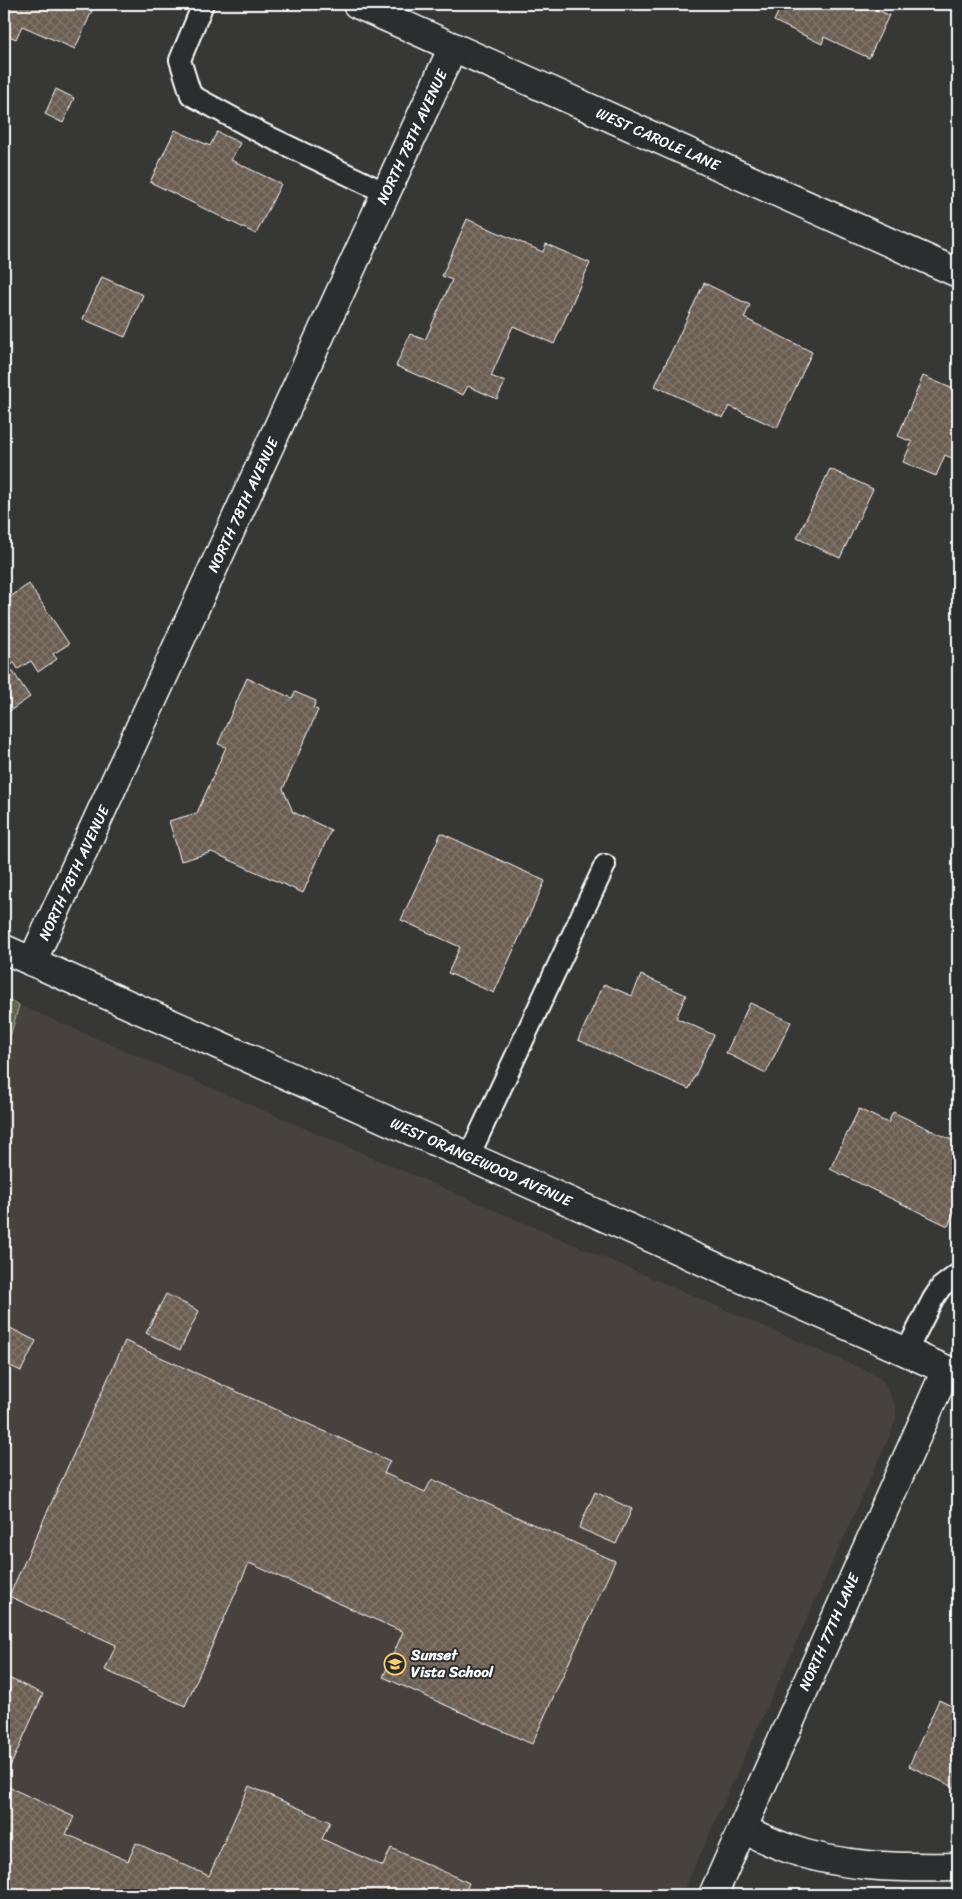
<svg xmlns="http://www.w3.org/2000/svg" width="962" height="1899" font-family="Sriracha,sans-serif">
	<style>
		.built { fill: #47423d }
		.grass { fill: url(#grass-tufts); stroke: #aeb2a6 }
		.building { fill: url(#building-cross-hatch); stroke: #fff }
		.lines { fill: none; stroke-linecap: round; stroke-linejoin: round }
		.lane-casing { stroke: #fff; stroke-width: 24 }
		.street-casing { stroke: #fff; stroke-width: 31 }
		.secondary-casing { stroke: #fff; stroke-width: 31 }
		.lane { stroke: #2a2d2e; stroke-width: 20 }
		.street { stroke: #2a2d2e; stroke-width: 28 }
		.secondary { stroke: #2a2d2e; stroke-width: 28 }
		.labels { text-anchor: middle; stroke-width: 4; stroke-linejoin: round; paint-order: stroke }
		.street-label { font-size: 15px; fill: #fff; stroke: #2a2d2e }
		.poi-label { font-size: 15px; font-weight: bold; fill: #fff; stroke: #2a2d2e; text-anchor: start }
	</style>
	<defs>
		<pattern id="grass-tufts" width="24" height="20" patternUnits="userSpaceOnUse" patternTransform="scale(1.25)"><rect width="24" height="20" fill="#5e664d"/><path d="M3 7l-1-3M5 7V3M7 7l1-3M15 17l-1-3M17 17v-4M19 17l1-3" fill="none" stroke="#767d68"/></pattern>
		<pattern id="building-cross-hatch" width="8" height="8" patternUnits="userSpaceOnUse" patternTransform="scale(1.25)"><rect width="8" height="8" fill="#6b5d51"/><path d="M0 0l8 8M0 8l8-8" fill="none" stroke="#81756b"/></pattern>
	</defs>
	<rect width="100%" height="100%" fill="#373735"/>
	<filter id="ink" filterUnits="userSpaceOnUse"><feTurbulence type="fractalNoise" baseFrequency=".02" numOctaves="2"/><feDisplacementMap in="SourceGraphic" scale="10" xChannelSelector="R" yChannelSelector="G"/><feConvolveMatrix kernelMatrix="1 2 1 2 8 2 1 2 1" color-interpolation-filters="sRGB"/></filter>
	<g filter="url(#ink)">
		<polygon class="built" points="19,1005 874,1374 884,1382 896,1407 896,1419 891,1433 682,1895 4,1895 4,1059"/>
		<polygon class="grass" points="4,997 19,1005 4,1059"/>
		<g class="building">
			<polygon points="4,4 95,4 75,49 22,26 16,39 4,34"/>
			<polygon points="782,4 864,4 889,15 869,58 824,37 822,44 774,21"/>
			<polygon points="56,89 74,98 63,123 45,114"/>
			<polygon points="175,130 210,146 217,132 240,143 231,160 281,184 256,234 150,182"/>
			<polygon points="467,219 543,252 546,244 590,263 554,344 513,326 491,376 505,382 497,399 468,386 463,395 396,366 410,334 425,340 452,280 442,276"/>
			<polygon points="102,277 143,295 125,337 83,319"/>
			<polygon points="704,283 750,305 744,318 812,352 777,428 729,406 723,418 655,386"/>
			<polygon points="923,376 958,391 958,461 945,455 936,476 903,462 912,442 898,436"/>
			<polygon points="830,469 873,489 840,558 797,538"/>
			<polygon points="29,584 69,644 53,654 57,659 38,672 31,661 18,669 13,661 11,662 13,664 9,666 30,697 4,715 4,601"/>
			<polygon points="247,678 292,698 295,692 316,701 313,708 318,710 283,789 293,812 331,830 303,893 212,852 181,861 169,821 197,813 226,747 218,744"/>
			<polygon points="441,833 545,881 494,993 448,973 460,947 401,920"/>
			<polygon points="641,975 686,995 676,1018 714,1035 689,1089 578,1040 604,984 632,996"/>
			<polygon points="750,1003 791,1022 766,1073 726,1053"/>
			<polygon points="859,1109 888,1123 893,1112 958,1143 958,1205 948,1226 830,1169"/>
			<polygon points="166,1294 199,1311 180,1350 146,1333"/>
			<polygon points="4,1325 36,1341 21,1371 4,1363"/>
			<polygon points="125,1341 390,1461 384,1473 425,1492 432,1479 615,1561 532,1744 383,1677 403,1632 249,1563 185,1706 105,1670 116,1645 9,1596"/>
			<polygon points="595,1492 632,1509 616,1544 579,1528"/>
			<polygon points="4,1676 43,1694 4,1780"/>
			<polygon points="939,1700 958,1709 958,1789 909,1766"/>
			<polygon points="4,1785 74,1817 66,1834 128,1861 136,1843 209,1876 249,1786 330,1822 322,1839 383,1866 391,1848 469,1883 464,1895 4,1895"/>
		</g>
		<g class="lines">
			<g class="lane-casing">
				<g id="lane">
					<polyline points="203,4 180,60 191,95 261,133 386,193"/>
					<polyline points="469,1156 605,865"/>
					<polyline points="906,1352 933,1299 941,1287 958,1274"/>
				</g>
			</g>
			<g class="street-casing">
				<g id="street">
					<polyline points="357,4 958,273"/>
					<polyline points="32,962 453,47"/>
					<path d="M742,1829c14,6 28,13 42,18 56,21 116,21 174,20"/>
					<polyline points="713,1895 946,1370"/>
				</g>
			</g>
			<g class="secondary-casing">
				<polyline id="secondary" points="4,949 958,1375"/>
			</g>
			<use href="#lane" class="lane"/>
			<use href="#street" class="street"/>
			<use href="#secondary" class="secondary"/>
		</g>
	</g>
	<defs>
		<g id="school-ring" transform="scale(1.125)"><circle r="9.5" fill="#2a2d2e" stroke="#ffd166" stroke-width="1.5"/><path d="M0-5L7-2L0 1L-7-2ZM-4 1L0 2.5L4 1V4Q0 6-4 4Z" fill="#ffd166"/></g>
	</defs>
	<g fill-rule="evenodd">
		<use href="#school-ring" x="395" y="1664"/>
	</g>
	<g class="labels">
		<g class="street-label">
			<text transform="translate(412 137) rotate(-65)" y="5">NORTH 78TH AVENUE</text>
			<text transform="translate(658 139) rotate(24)" y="5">WEST CAROLE LANE</text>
			<text transform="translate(243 505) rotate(-65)" y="5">NORTH 78TH AVENUE</text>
			<text transform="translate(74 873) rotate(-65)" y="5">NORTH 78TH AVENUE</text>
			<text transform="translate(481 1162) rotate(24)" y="5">WEST ORANGEWOOD AVENUE</text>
			<text transform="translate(829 1632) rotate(-66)" y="5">NORTH 77TH LANE</text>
		</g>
		<g class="poi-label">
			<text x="411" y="1660">Sunset<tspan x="411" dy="17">Vista School</tspan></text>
		</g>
	</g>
	<rect width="962" height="1899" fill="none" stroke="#2a2d2e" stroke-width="20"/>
	<rect x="10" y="10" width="942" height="1879" fill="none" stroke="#fff" stroke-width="2" filter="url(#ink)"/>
</svg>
